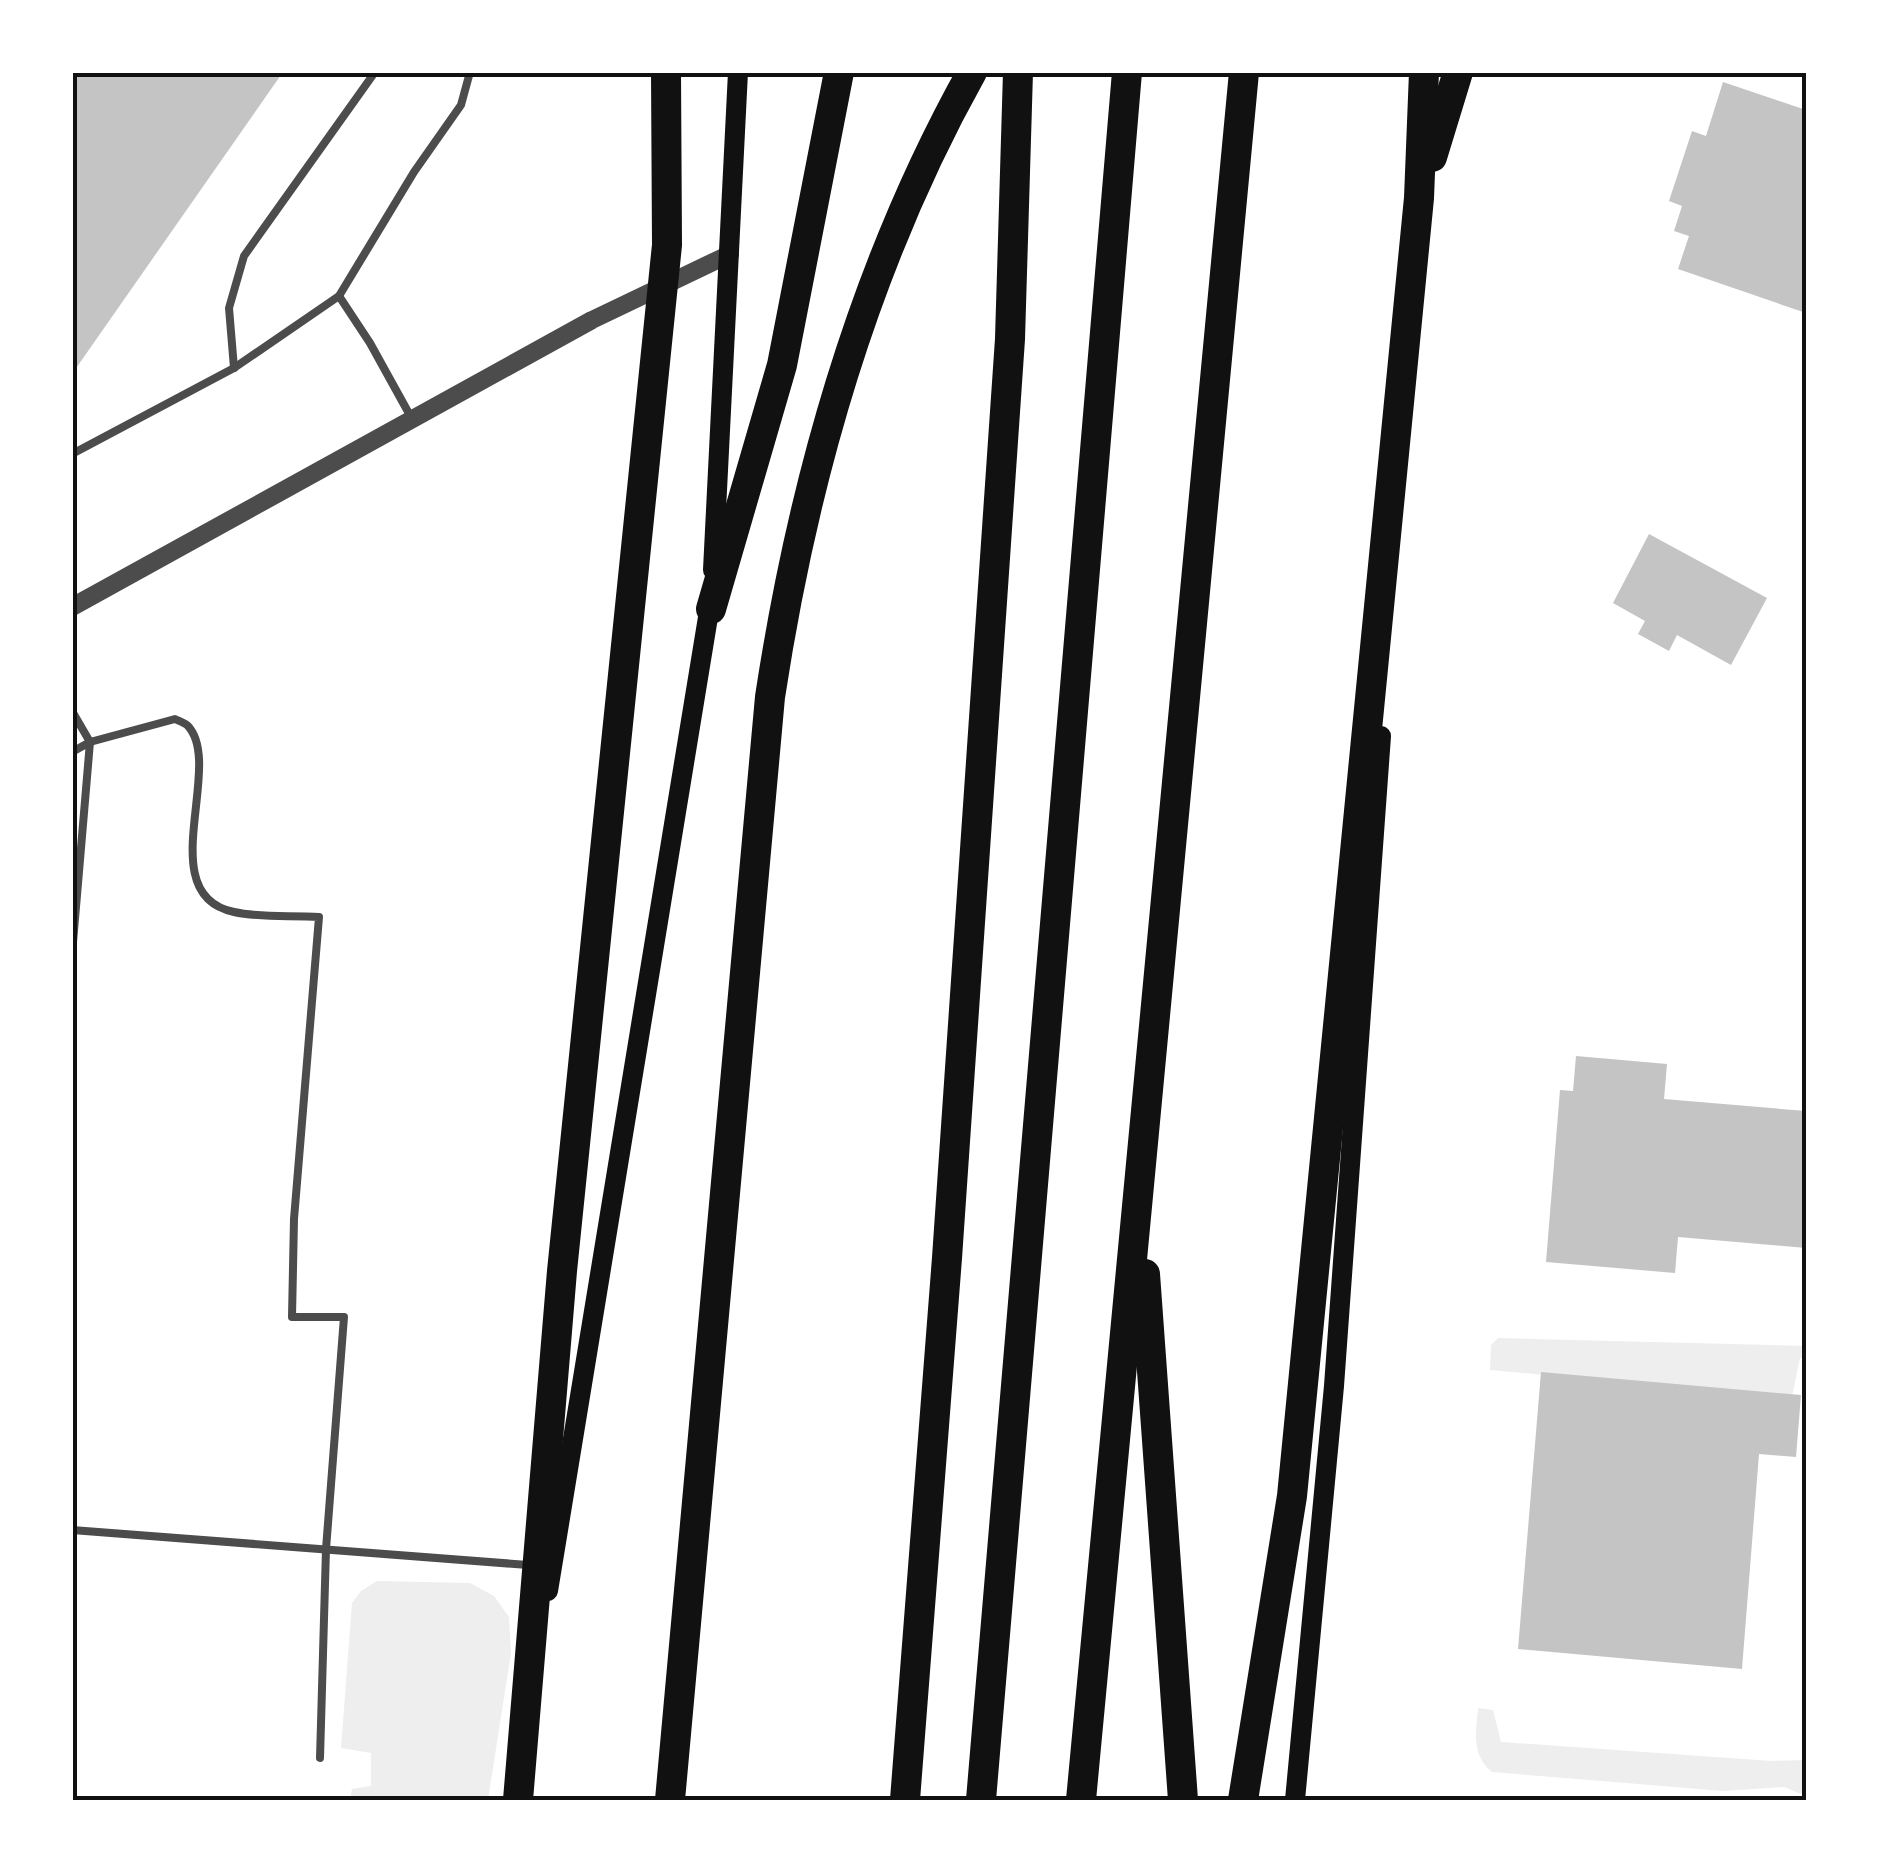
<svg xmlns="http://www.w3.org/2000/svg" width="1879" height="1873" font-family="'Golos Text',sans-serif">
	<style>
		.green { fill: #eee }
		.building { fill: #c4c4c4 }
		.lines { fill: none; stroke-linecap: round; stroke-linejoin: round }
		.service { stroke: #4c4c4c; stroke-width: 8 }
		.tertiary { stroke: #4c4c4c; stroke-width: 18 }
		.secondary { stroke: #111; stroke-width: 20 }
		.motorway { stroke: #111; stroke-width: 30 }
		.neatline { fill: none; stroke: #111; stroke-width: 4 }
	</style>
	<rect width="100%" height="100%" fill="#fff"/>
	<g class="green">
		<polygon points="1498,1338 1806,1346 1806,1358 1800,1358 1792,1397 1490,1370 1491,1345"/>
		<polygon points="377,1581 470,1583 494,1596 509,1617 511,1653 488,1800 350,1800 352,1789 371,1786 371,1753 341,1748 352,1603 361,1591"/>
		<path d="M1478,1708l15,2 8,32 271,19 34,-1v36l-22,-9 -61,4 -231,-19c-21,-17 -16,-40 -14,-64z"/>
	</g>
	<g class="building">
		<polygon points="72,72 283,72 72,374"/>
		<polygon points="1723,82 1806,110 1806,313 1678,269 1689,236 1674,231 1682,206 1669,201 1692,131 1706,136"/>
		<polygon points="1649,534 1767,598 1731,665 1677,635 1669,651 1638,634 1645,621 1613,603"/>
		<polygon points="1576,1056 1667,1064 1664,1099 1806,1111 1806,1248 1678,1237 1675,1273 1546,1262 1560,1090 1573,1091"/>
		<polygon points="1541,1372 1801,1395 1796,1457 1759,1454 1742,1669 1518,1649"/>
	</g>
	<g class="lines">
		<g class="service">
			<polyline points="339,296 370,343 412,419"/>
			<polyline points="234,368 229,308 244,256 375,72"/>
			<polyline points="72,454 234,368 339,296 414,172 461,105 470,72"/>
			<path d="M72,711l18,31 85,-23c4,2 10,4 13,7 37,40 -37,169 46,186 26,6 57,3 85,5l-25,302 -2,98h52l-18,232 -6,209"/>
			<polyline points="72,752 90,742 72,954"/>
			<polyline points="72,1530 528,1565"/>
		</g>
		<polyline class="tertiary" points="72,607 592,320 730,254"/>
		<g class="secondary">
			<polyline points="713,570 738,72"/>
			<polyline points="548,1591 711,599"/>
			<polyline points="1295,1800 1334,1386 1381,736"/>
		</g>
		<g class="motorway">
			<polyline points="1432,157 1458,72"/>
			<polyline points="711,609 782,365 839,72"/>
			<polyline points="1145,1274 1183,1800"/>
			<polyline points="518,1800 562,1271 667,245 666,72"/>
			<path d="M670,1800l100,-1103c33,-217 94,-432 202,-625"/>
			<polyline points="905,1800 947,1258 1010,339 1018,72"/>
			<polyline points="981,1800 1127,72"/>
			<polyline points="1081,1800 1244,72"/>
			<polyline points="1243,1800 1292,1496 1419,198 1424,72"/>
		</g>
	</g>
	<rect width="1879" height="1873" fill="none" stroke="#ffffff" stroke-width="150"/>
	<rect x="75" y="75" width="1729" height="1723" class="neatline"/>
</svg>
